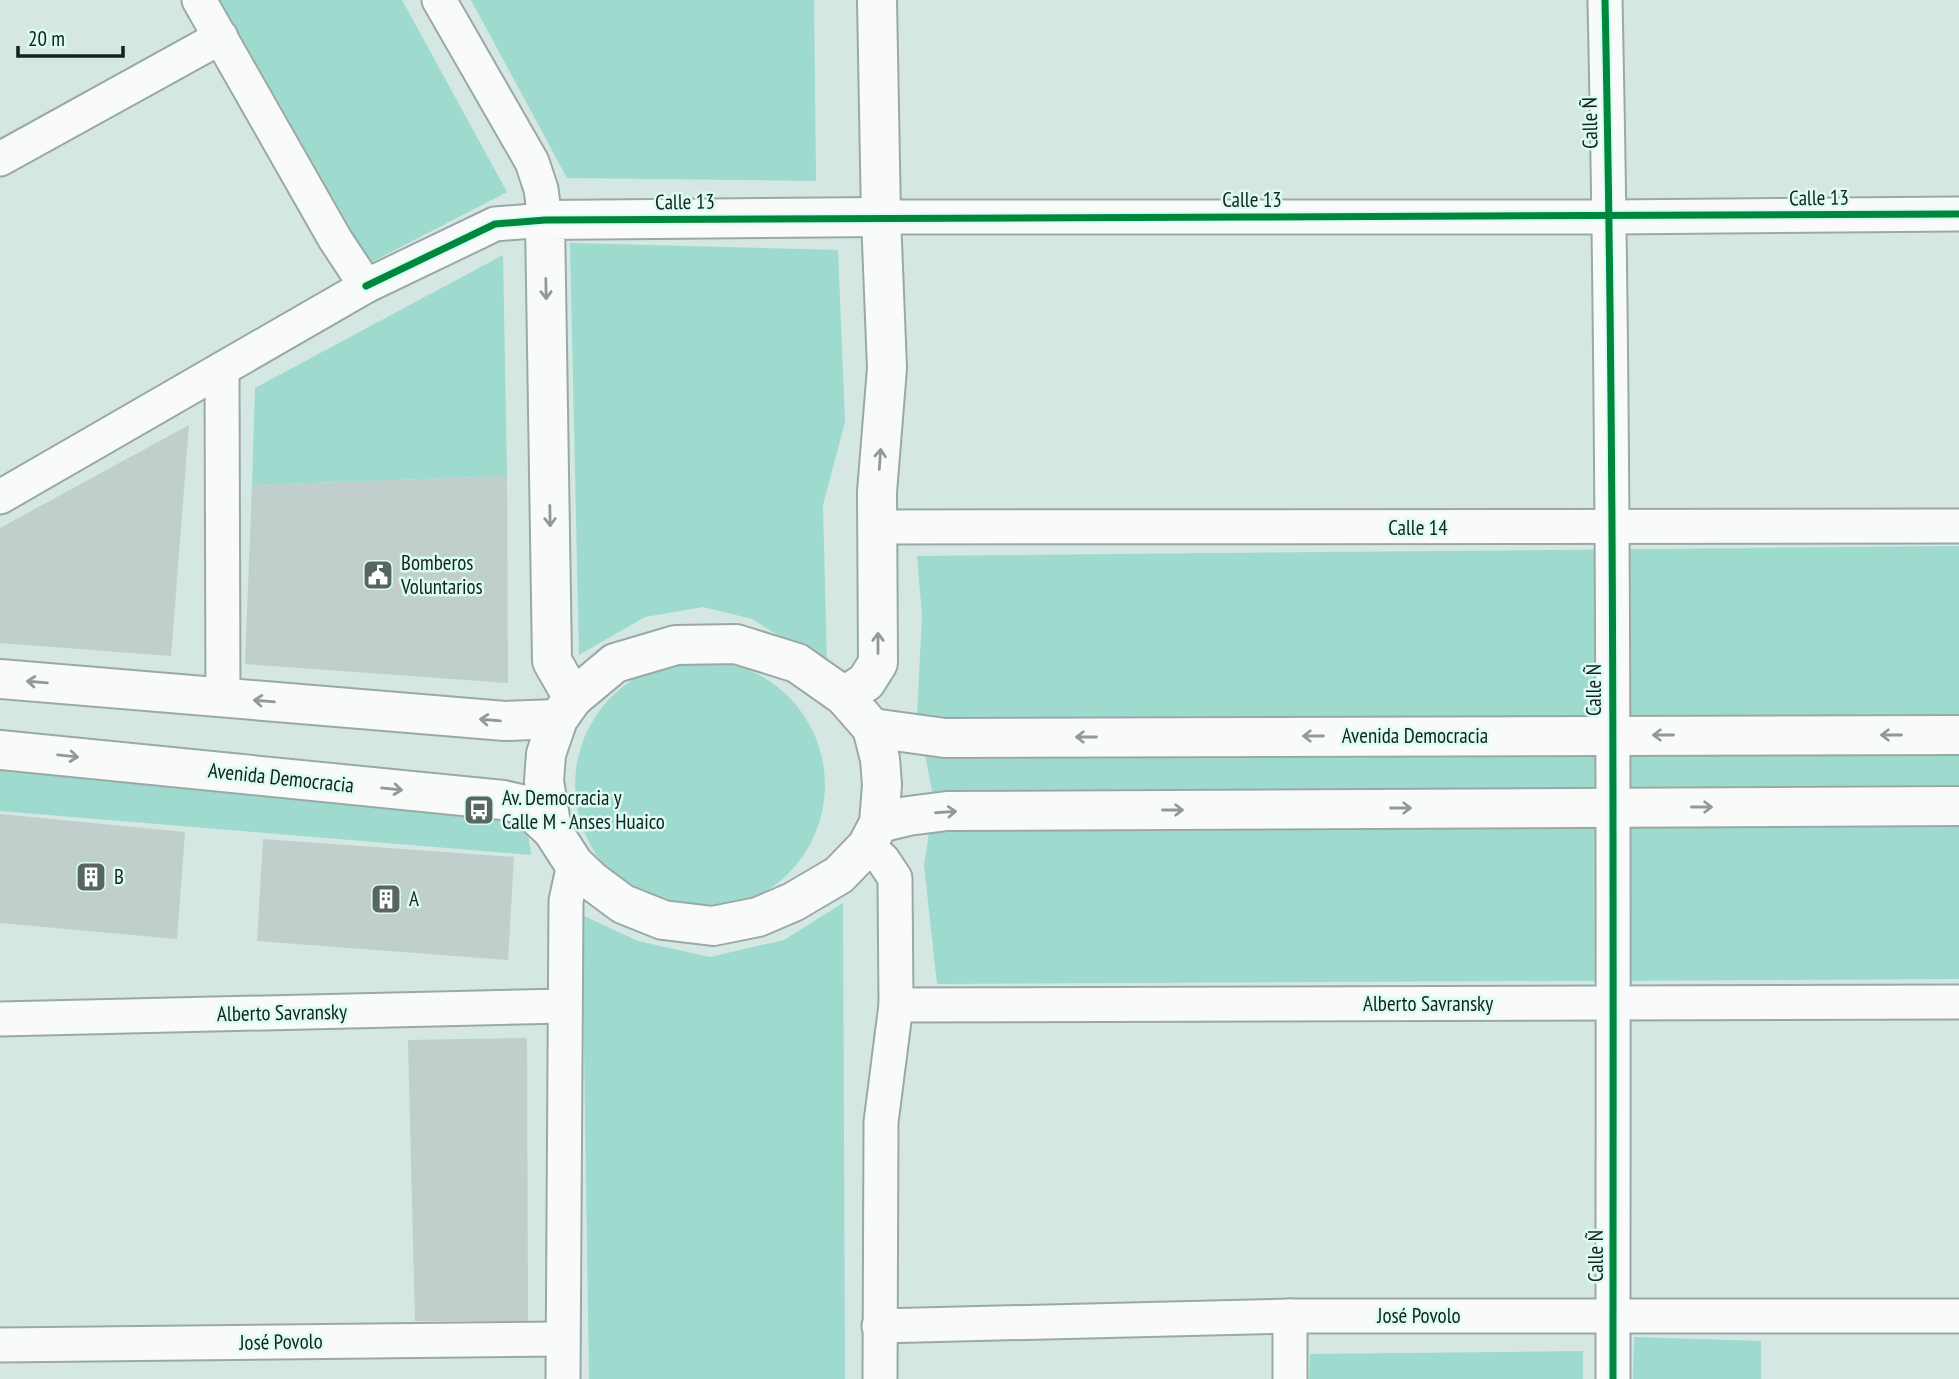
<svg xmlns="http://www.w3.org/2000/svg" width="1959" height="1379" font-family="'PT Sans Narrow',sans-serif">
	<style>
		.green { fill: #9edacd }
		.building { fill: #c0cfcb }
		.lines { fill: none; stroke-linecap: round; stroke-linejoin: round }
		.minor-casing { stroke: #9ba9a6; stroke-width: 37 }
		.tertiary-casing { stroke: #9ba9a6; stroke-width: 42 }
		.secondary-casing { stroke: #9ba9a6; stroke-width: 42 }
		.minor { stroke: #f9fbfb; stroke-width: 33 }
		.tertiary { stroke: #f9fbfb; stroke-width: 38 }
		.secondary { stroke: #f9fbfb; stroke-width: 38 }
		.cycleway-casing { stroke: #dafcf3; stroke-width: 11 }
		.cycleway { stroke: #00873e; stroke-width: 7 }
		.oneway { stroke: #929998 }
		.labels { text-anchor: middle; stroke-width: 5; stroke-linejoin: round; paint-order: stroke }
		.street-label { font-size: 21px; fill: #14211e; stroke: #dafcf3 }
		.poi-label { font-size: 21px; fill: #14211e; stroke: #dafcf3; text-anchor: start }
	</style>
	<rect width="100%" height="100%" fill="#d4e7e2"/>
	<g class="green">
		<polygon points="220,0 402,0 507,192 370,263"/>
		<polygon points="471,0 814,0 816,181 567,178"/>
		<polygon points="570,243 838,250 845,422 823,505 827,666 752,619 703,607 645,617 579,655"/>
		<polygon points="503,255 507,476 252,485 255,388"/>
		<polygon points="1959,546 1959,979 937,984 924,865 928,840 932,790 917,715 922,616 917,556"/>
		<circle cx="700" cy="785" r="125"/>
		<polygon points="0,766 499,812 528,833 531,855 0,811"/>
		<polygon points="843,903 845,1379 589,1379 582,915 638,941 710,957 784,940"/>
		<polygon points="1634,1337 1761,1341 1761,1379 1633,1379"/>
		<polygon points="1583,1351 1583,1379 1309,1379 1310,1354"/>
	</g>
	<g class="building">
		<polygon points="189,425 171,656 0,643 0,528"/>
		<polygon points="507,476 508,683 245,664 252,485"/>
		<polygon points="0,814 185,832 177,939 0,923"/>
		<polygon points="263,839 514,857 508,960 257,941"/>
		<polygon points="527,1038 528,1321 415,1321 408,1040"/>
	</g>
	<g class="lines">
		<g class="minor-casing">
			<g id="minor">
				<path d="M1605,0c10,460 8,919 8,1379"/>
				<polyline points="0,159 221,37"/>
				<polyline points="881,217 1610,217 1959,214"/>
				<polyline points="366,286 495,224 545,220 541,189 532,162 439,0"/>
				<polyline points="222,369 223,697"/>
				<polyline points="0,497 366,286 335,239 199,0"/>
				<polyline points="877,527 1959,526"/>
				<polyline points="867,846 883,860 895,878 896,1005 881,1122 880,1379"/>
				<polyline points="896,1005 1959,1002"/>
				<polyline points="0,1019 565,1006"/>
				<polyline points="1290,1316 1290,1379"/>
				<polyline points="879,1326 1290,1316 1959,1316"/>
				<polyline points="0,1345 563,1339"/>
				<polyline points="563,1379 566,901 574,864"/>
			</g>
		</g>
		<g class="tertiary-casing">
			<g id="tertiary">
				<polyline points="844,696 866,682 878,663 877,492 887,368 881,217 877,0"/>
				<polyline points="573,698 552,661 545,220 881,217"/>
			</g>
		</g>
		<g class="secondary-casing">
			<g id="secondary">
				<polygon points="736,644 797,663 844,696 872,728 880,759 882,785 879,823 867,846 839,875 793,902 758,917 713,926 663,920 623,904 592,881 574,864 552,830 544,781 546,754 558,719 573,698 615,663 676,645"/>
				<polyline points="0,679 505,721 558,719"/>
				<polyline points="872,728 945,738 1959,735"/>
				<polyline points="0,750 503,800 525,805 552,830"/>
				<polyline points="879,823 908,816 947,811 1959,806"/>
			</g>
		</g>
		<use href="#minor" class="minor"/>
		<use href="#tertiary" class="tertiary"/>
		<use href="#secondary" class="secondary"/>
		<g class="cycleway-casing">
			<g id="cycleway">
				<path d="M1605,0c10,460 8,919 8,1379"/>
				<path d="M366,286l129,-62 50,-4c471,-4 943,-2 1414,-6"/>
			</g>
		</g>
		<use href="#cycleway" class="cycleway"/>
	</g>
	<defs><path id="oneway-shaft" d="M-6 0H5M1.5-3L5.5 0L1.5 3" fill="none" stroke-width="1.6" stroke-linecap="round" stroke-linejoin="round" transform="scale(1.75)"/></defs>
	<g class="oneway">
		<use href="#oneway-shaft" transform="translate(546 289) rotate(89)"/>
		<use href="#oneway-shaft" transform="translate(880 459) rotate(-86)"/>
		<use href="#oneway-shaft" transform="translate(550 516) rotate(89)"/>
		<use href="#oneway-shaft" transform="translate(878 643) rotate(-90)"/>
		<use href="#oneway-shaft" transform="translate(37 682) rotate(-175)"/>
		<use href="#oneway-shaft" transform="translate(264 701) rotate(-175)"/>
		<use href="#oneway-shaft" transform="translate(490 720) rotate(-175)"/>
		<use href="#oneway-shaft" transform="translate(1663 735) rotate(-180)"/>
		<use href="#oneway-shaft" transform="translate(1891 735) rotate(-180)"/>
		<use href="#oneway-shaft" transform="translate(1313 736) rotate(180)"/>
		<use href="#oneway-shaft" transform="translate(1086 737) rotate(180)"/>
		<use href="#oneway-shaft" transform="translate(68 756) rotate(6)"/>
		<use href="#oneway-shaft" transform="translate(392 789) rotate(6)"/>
		<use href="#oneway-shaft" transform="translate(1702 807)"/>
		<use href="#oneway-shaft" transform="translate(1401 808)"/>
		<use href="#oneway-shaft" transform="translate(1173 810)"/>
		<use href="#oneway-shaft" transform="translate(946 812) rotate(-4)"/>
	</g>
	<defs>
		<g id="civic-square" transform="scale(1.575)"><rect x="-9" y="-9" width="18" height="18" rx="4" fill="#576663" stroke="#dafcf3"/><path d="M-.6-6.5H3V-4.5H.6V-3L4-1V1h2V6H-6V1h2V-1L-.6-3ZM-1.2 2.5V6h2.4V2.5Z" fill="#fff"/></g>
		<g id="bus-square" transform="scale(1.575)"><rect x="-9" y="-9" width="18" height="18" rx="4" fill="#576663" stroke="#dafcf3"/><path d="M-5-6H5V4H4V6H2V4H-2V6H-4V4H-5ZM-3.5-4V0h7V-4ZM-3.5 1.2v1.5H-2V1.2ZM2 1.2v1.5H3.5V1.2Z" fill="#fff"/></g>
		<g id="building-square" transform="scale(1.575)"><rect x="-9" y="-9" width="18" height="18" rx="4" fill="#576663" stroke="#dafcf3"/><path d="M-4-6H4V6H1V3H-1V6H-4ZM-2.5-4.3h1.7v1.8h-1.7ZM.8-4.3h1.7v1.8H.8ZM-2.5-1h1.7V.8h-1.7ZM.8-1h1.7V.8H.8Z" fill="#fff"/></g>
	</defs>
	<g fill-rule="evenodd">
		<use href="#civic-square" x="378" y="575"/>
		<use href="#bus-square" x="479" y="810"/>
		<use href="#building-square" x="91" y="877"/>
		<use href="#building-square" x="386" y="899"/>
	</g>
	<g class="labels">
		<g class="street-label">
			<text transform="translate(1590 123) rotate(-91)" y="7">Calle Ñ</text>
			<text transform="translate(1819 198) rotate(-1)" y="7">Calle 13</text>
			<text x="1252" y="207">Calle 13</text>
			<text transform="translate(685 202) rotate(-1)" y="7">Calle 13</text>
			<text x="1418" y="535">Calle 14</text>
			<text transform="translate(1594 690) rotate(-90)" y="7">Calle Ñ</text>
			<text x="1415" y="743">Avenida Democracia</text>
			<text transform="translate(281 778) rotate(6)" y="7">Avenida Democracia</text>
			<text x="1428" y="1011">Alberto Savransky</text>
			<text transform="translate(282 1013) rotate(-1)" y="7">Alberto Savransky</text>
			<text transform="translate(1596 1256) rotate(-90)" y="7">Calle Ñ</text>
			<text x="1419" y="1323">José Povolo</text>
			<text transform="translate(281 1342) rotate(-1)" y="7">José Povolo</text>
		</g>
		<g class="poi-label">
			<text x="401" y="570">Bomberos<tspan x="401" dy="24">Voluntarios</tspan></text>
			<text x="502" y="805">Av. Democracia y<tspan x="502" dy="24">Calle M - Anses Huaico</tspan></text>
			<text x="114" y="884">B</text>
			<text x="409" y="906">A</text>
		</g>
	</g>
	<path d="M18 46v10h105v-10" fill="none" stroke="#14211e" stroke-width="3.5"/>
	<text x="28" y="46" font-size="21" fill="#14211e" stroke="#dafcf3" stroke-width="5" paint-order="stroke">20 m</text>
</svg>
